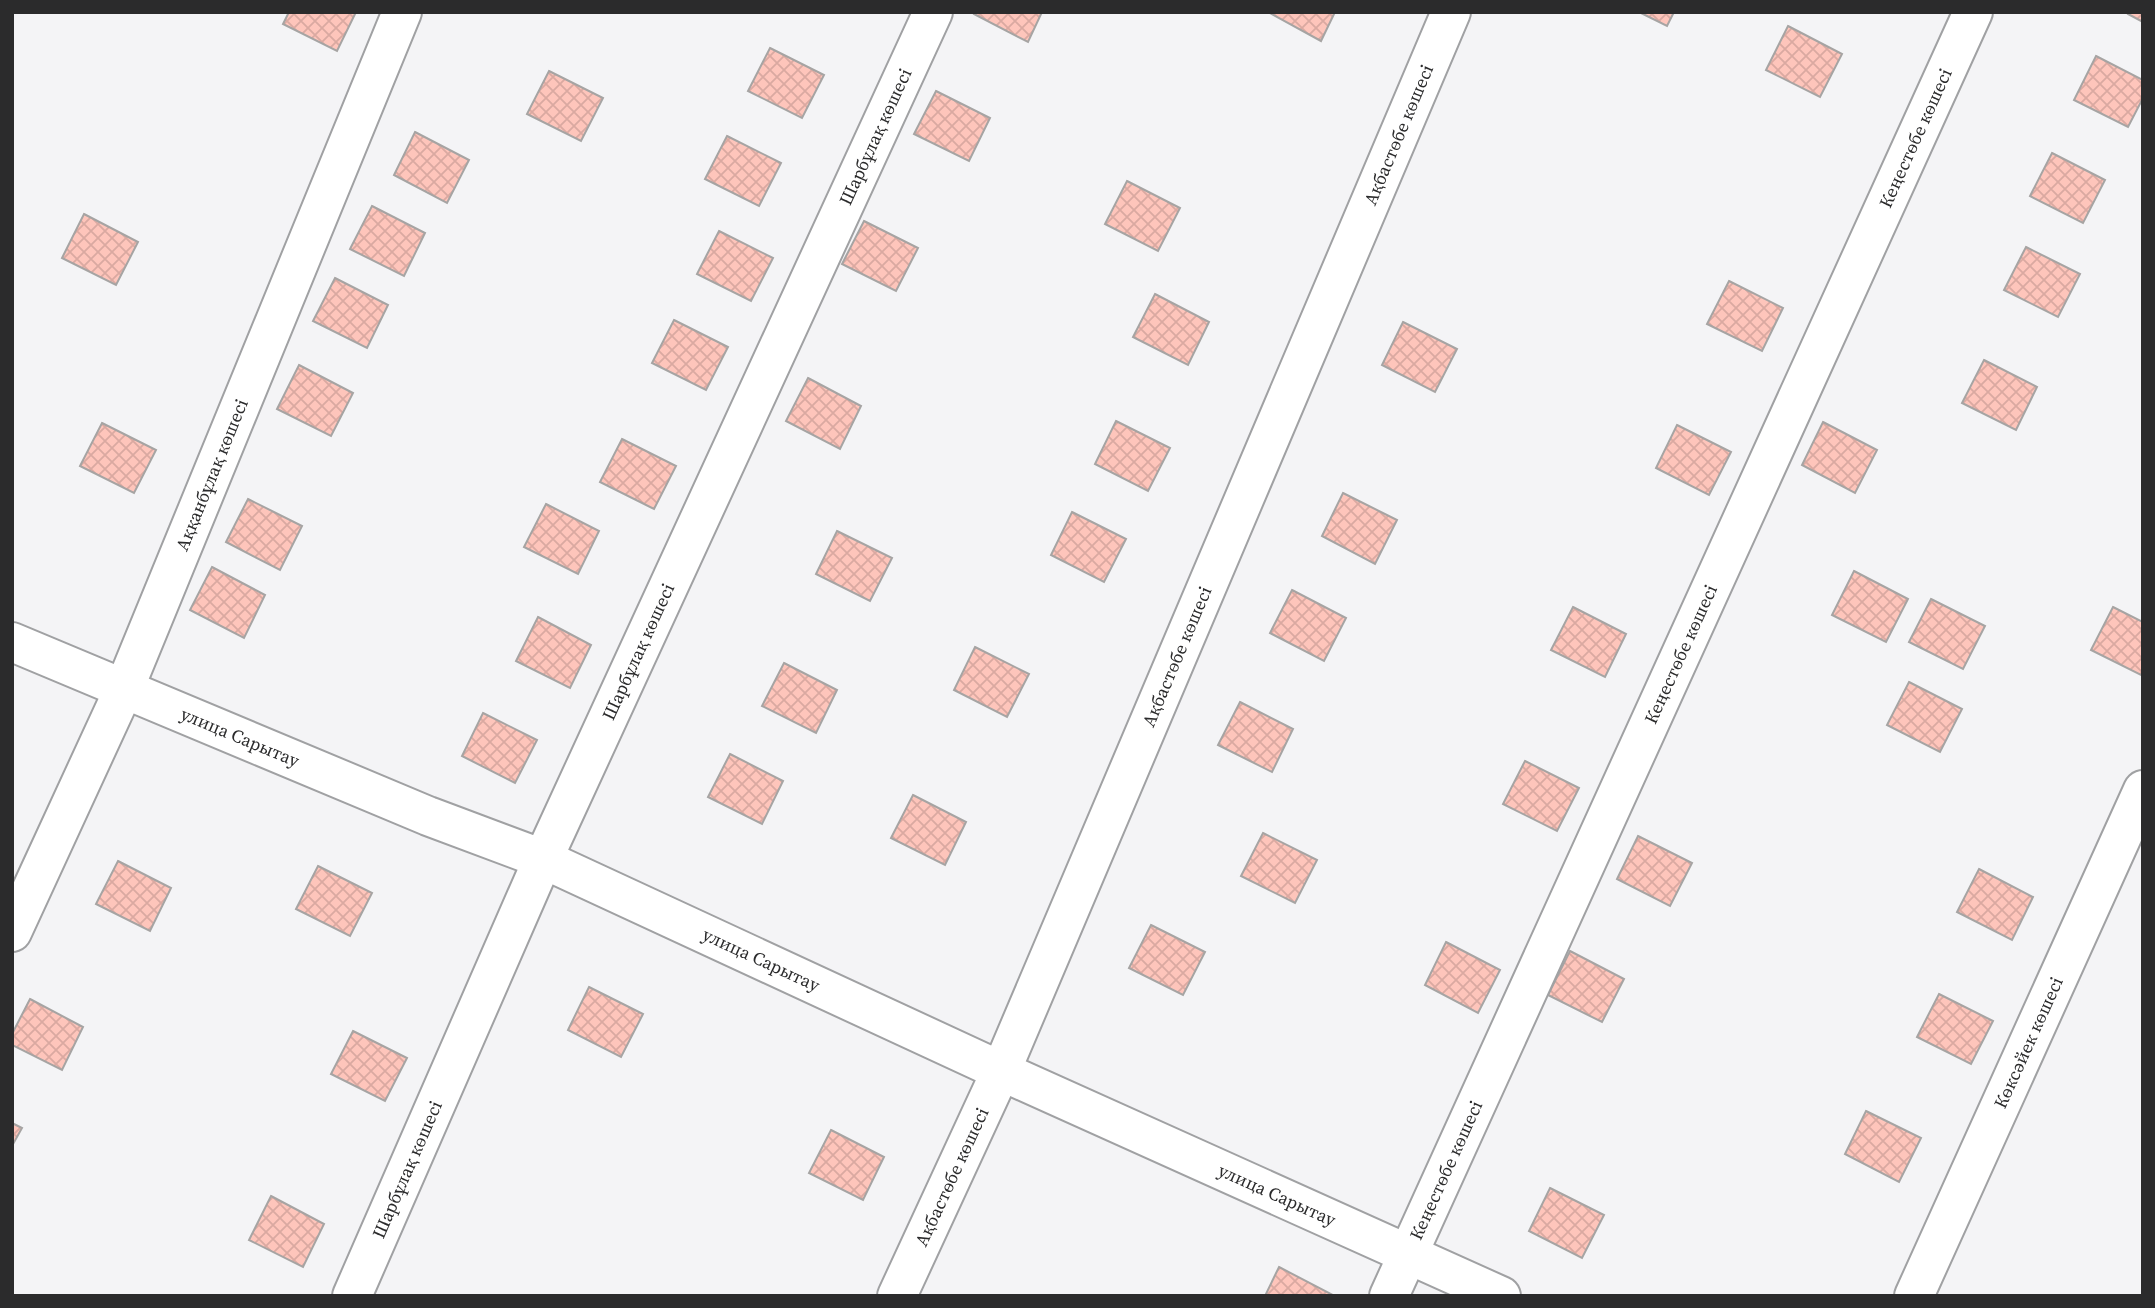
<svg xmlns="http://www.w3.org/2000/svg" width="2155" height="1308" font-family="'Source Serif 4',serif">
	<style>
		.building { fill: url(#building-cross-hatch); stroke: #a6a4a3; stroke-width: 2 }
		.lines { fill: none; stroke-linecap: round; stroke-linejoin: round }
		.minor-casing { stroke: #a0a1a3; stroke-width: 42 }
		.minor { stroke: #fff; stroke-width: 38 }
		.labels { text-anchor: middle; stroke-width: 6; stroke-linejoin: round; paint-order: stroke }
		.street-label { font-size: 18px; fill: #2b2b2c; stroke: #fff }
	</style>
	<defs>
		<pattern id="building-cross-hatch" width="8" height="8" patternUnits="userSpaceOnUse" patternTransform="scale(1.75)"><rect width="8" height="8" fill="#fec5bb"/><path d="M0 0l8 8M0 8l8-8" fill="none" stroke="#daa9a1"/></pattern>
	</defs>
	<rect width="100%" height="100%" fill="#f4f4f6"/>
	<g class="building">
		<polygon points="289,12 356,12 337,51 283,24"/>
		<polygon points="975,12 1042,12 1028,42 974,14"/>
		<polygon points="1268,12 1335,12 1321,41"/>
		<polygon points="1639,12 1674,12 1667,26"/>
		<polygon points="2129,12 2143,12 2143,22 2128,14"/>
		<polygon points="1788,26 1842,54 1820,97 1766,70"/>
		<polygon points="770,48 824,75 802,118 748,91"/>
		<polygon points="2096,56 2143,80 2143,98 2128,127 2074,100"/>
		<polygon points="549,71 603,98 581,141 527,114"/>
		<polygon points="936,91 990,118 969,161 914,134"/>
		<polygon points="415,132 469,160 447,203 394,175"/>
		<polygon points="727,136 781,163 759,206 705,179"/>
		<polygon points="2052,153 2105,180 2083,223 2030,196"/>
		<polygon points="1127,181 1180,208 1158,251 1105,224"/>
		<polygon points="372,206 425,233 404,276 350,249"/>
		<polygon points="84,214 138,242 116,285 62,258"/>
		<polygon points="864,221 918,248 896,291 842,264"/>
		<polygon points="719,231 773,258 751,301 697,274"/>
		<polygon points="2026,247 2080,274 2058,317 2004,290"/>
		<polygon points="335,278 388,305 367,348 313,321"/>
		<polygon points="1729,281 1783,308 1762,351 1707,324"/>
		<polygon points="1155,294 1209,322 1188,365 1133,337"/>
		<polygon points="674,320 728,347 706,390 652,363"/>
		<polygon points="1403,322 1457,349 1435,392 1382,365"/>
		<polygon points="1984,360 2037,387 2016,430 1962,403"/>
		<polygon points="299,365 353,393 331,436 277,409"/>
		<polygon points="808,378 861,406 840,449 786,421"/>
		<polygon points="1116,421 1170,448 1148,491 1095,464"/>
		<polygon points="1823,422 1877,450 1855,493 1802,465"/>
		<polygon points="102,423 156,450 134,493 80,466"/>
		<polygon points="1677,425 1731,452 1709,495 1656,468"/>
		<polygon points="622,439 676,466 654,509 600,482"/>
		<polygon points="1343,493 1397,520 1375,564 1322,536"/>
		<polygon points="248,499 302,526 280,570 226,542"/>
		<polygon points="546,504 599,531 578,574 524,547"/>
		<polygon points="1072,512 1126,539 1104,582 1051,555"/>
		<polygon points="837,531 892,558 870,601 816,574"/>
		<polygon points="212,567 265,595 244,638 190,610"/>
		<polygon points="1854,571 1908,599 1886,642 1832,615"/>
		<polygon points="1292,590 1346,618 1324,661 1270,633"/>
		<polygon points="1931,599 1985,626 1963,669 1909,642"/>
		<polygon points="1573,607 1626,634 1605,677 1551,650"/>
		<polygon points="2113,607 2143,622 2143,676 2091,650"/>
		<polygon points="538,617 591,645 570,688 516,661"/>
		<polygon points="975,647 1029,674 1007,717 954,690"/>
		<polygon points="784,663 837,690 816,733 762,706"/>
		<polygon points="1909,682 1962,709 1940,752 1887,725"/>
		<polygon points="1240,702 1293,729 1272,772 1218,745"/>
		<polygon points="483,713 537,740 515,783 462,756"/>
		<polygon points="730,754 783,781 762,824 708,797"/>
		<polygon points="1525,761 1579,788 1557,831 1503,804"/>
		<polygon points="913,795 966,822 945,865 891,838"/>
		<polygon points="1263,833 1317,860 1295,903 1241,876"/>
		<polygon points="1638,836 1692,863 1670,906 1617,879"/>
		<polygon points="118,861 171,888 150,931 96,904"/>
		<polygon points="318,866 372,893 350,936 296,909"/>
		<polygon points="1979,869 2033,897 2012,940 1957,912"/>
		<polygon points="1151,925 1205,952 1183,995 1129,968"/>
		<polygon points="1446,942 1500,970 1478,1013 1425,985"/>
		<polygon points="1570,951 1624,979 1602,1022 1548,995"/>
		<polygon points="589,987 643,1014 621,1057 568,1030"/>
		<polygon points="1939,994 1993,1021 1971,1064 1917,1037"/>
		<polygon points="30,999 83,1027 62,1070 12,1045 12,1034"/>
		<polygon points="353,1031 407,1058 385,1101 331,1074"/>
		<polygon points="1866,1111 1921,1138 1899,1182 1845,1154"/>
		<polygon points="12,1123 22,1128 12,1146"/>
		<polygon points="831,1130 884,1157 863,1200 809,1173"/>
		<polygon points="1550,1188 1604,1215 1582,1258 1529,1231"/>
		<polygon points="271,1196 324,1224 303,1267 249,1240"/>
		<polygon points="1279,1267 1333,1295 1333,1296 1265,1296"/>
	</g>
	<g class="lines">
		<g class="minor-casing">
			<g id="minor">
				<path id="s1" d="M12,642l416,174 115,43 458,212 500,225"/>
				<path id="s2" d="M12,932l112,-243 278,-677"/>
				<path id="s3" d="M352,1296l191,-437 390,-847"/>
				<path id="s4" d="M897,1296l104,-225 450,-1059"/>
				<path id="s5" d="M1389,1296l584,-1284"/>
				<path id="s6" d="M1914,1296l229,-506"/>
			</g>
		</g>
		<use href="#minor" class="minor"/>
	</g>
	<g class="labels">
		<g class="street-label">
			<text dy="6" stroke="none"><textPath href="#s4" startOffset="1265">Ақбастөбе көшесі</textPath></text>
			<text dy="6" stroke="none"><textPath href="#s3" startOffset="1272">Шарбұлақ көшесі</textPath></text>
			<text dy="6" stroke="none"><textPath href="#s5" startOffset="1272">Кеңестөбе көшесі</textPath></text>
			<text dy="6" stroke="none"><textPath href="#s2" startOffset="499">Аққанбұлақ көшесі</textPath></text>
			<text dy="6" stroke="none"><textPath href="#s3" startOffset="705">Шарбұлақ көшесі</textPath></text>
			<text dy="6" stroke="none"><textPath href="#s5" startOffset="705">Кеңестөбе көшесі</textPath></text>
			<text dy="6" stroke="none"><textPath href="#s4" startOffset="698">Ақбастөбе көшесі</textPath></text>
			<text dy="6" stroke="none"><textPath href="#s1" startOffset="247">улица Сарытау</textPath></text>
			<text dy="6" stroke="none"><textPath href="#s1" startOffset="814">улица Сарытау</textPath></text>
			<text dy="6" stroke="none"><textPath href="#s6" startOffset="278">Көксәйек көшесі</textPath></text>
			<text dy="6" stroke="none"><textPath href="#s3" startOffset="138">Шарбұлақ көшесі</textPath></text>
			<text dy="6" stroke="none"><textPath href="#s5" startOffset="138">Кеңестөбе көшесі</textPath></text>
			<text dy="6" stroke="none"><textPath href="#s4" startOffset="131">Ақбастөбе көшесі</textPath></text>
			<text dy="6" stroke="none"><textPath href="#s1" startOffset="1381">улица Сарытау</textPath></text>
		</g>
	</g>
	<rect width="2155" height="1308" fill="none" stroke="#2b2b2c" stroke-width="28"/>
</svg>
